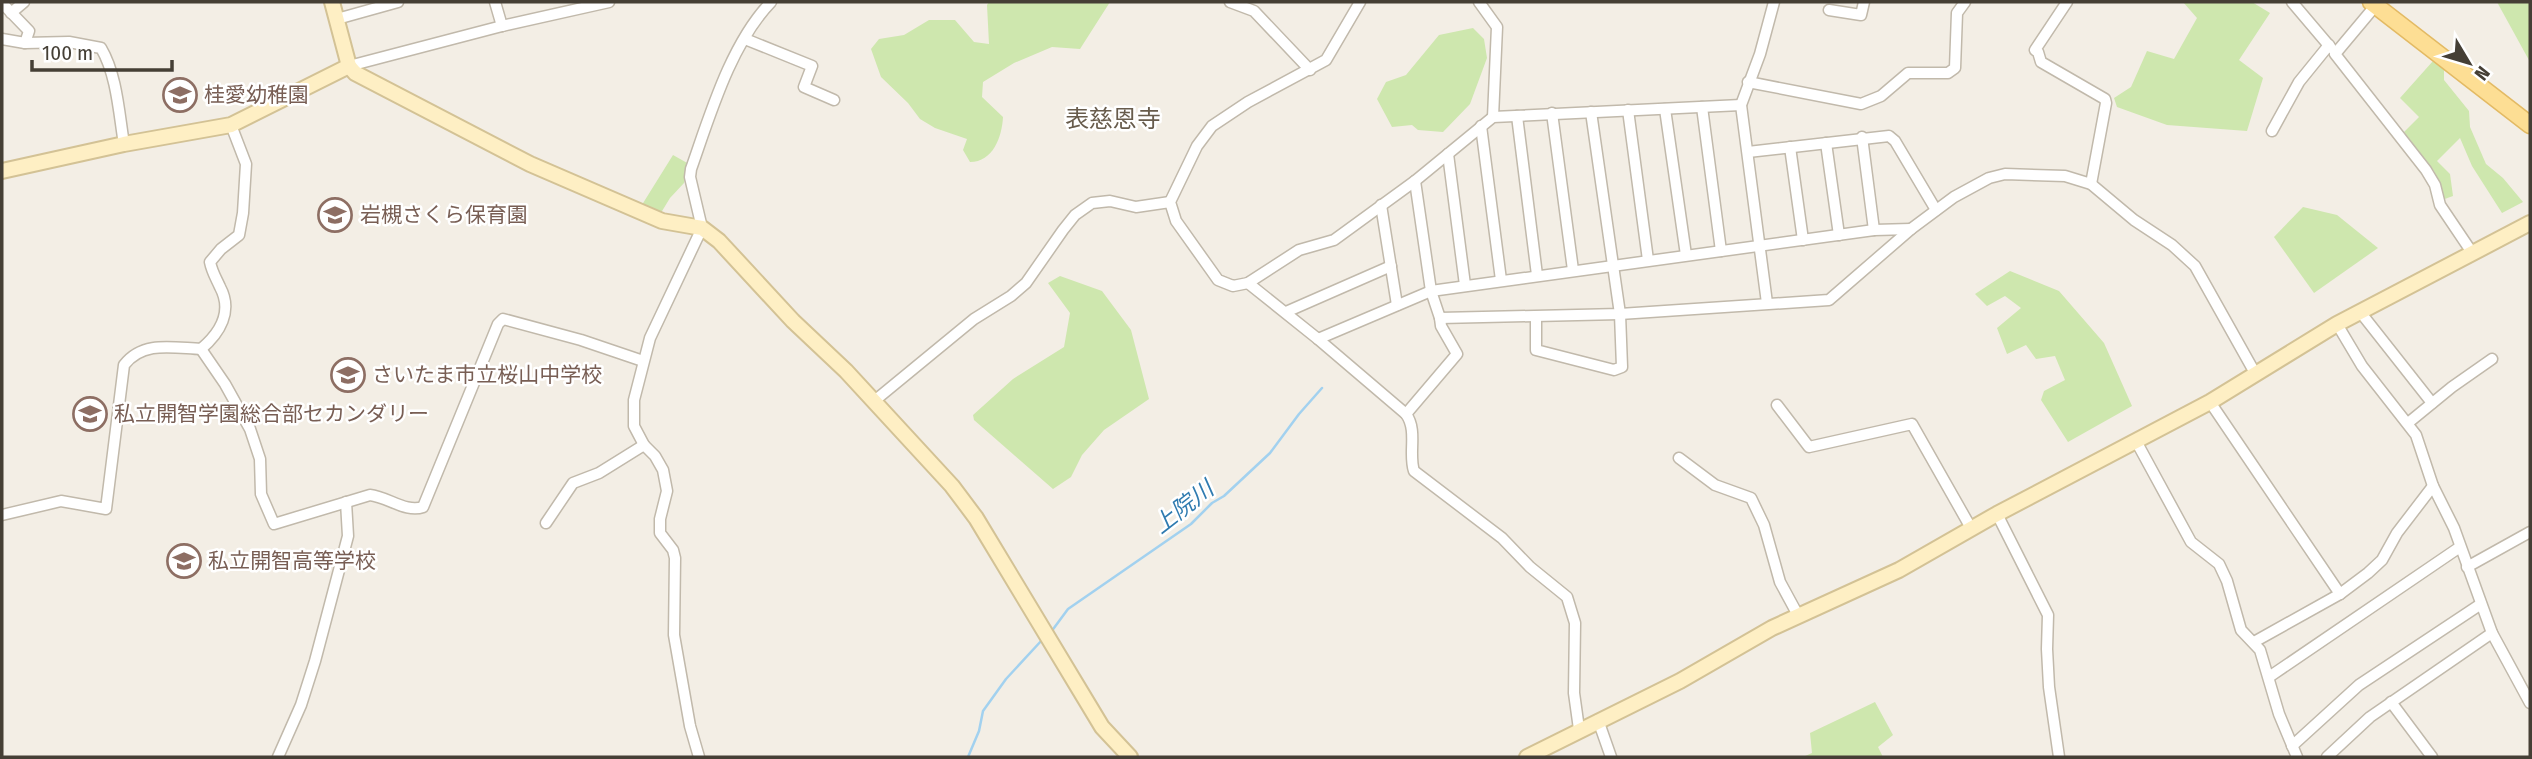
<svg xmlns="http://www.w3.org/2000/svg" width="2532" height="759" font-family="'Fira Sans Condensed','Noto Sans JP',sans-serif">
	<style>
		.green { fill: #cee7ae }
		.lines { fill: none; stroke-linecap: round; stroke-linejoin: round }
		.stream { stroke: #a2d1ef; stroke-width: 2.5 }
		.street-casing { stroke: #c1b9ab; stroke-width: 13 }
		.secondary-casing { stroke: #d3c295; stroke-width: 18 }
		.primary-casing { stroke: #e3ba64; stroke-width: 19 }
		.street { stroke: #fff; stroke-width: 10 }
		.secondary { stroke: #feefc4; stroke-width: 14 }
		.primary { stroke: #fdde94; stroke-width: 16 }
		.labels { text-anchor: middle; stroke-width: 5; stroke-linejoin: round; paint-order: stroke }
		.education-label { font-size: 21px; fill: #785e54; stroke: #fff; text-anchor: start }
		.water-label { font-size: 23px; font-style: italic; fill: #2f7bb0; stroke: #fff }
		.quarter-label { font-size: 24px; fill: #685c4c; stroke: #fff }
	</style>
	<rect width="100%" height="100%" fill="#f3eee5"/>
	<g class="green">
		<path d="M989,2h121l-30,47 -28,-2 -38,16 -31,19 -1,15 21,20c-1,20 -10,45 -33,45l-7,-12 4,-11 -32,-11 -15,-9 -12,-16 -27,-26 -10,-28 8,-10 25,-4 25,-15h26l19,22 15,2 -2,-39z"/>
		<polygon points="2183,2 2252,2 2270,13 2239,60 2263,78 2247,131 2167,125 2117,107 2114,98 2131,87 2147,51 2174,59 2197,18"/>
		<polygon points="2497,2 2530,2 2530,62"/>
		<polygon points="1473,28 1484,39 1487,58 1470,104 1443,132 1418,130 1412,125 1392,127 1377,99 1386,82 1406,75 1439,35"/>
		<polygon points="2433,61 2444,68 2444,80 2469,111 2470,127 2486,164 2503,178 2523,202 2502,213 2472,166 2460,138 2437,161 2450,174 2453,196 2442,200 2434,171 2404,132 2419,117 2400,98"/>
		<polygon points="673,155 689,164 684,183 670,198 659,216 640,208"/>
		<polygon points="2303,207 2337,215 2378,248 2314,293 2274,237"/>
		<polygon points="2010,271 2059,291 2104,343 2132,406 2068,442 2041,400 2044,391 2065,380 2055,356 2036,359 2026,345 2007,354 1997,328 2021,308 2005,296 1987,306 1975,294"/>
		<polygon points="1060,276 1102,291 1131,330 1149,399 1104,430 1082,455 1071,477 1053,489 974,420 973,415 1013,379 1064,347 1070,313 1048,283"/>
		<polygon points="1875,702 1893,735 1878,747 1883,757 1803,757 1812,753 1810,733"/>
	</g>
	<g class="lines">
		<g class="stream">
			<polyline points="1051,632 1068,609 1191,524 1212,503 1224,496 1270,453 1299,414 1322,388"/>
			<polyline points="968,757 979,731 983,711 1006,679 1042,640"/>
		</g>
		<g class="street-casing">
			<g id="street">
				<polyline points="495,2 502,26"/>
				<polyline points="1230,2 1254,11 1310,70"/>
				<polyline points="1360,2 1326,60 1248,102 1212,126 1197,146 1170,202 1176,221 1218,280 1233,286 1248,283 1299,250 1334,240 1415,181 1493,117 1741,105"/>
				<polyline points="1479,2 1497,27 1493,117"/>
				<polyline points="2067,2 2035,50 2038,52 2041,62 2105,99 2106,103 2091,184"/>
				<polyline points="2292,2 2331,48"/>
				<polyline points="2,3 29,31 25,43"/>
				<polyline points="2376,5 2335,54 2426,170 2435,185 2440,205 2473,254"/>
				<polyline points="1829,10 1861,15 1864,2"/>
				<polyline points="11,13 24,2"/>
				<polyline points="337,19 398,2"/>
				<path d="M2,39l23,4 44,-1 32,6c16,27 18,66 23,96"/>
				<polyline points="745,39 812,66 804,87 834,100"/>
				<polyline points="349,66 502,26 609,2"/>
				<polyline points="1748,82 1861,104 1881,96 1908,73 1948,73 1955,68 1957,13 1965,2"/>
				<polyline points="1702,107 1721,251"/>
				<polyline points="1665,109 1686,255"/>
				<polyline points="1628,110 1648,260"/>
				<polyline points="1552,113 1573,270"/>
				<polyline points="1517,116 1537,275"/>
				<polyline points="1481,126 1501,280"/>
				<polyline points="2272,131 2299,82 2329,45"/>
				<polyline points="1862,137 1874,230"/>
				<polyline points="1826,143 1839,235"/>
				<polyline points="1790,147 1803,240"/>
				<polyline points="1748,152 1889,136 1895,141 1936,210"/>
				<polyline points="1448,154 1465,285"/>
				<polyline points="1415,181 1431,291 1440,318 1620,314 1829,300 1911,229 1954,197 1989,178 2005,174 2065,176 2091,184 2134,220 2172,245 2195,266 2255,373"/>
				<polyline points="1381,205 1397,305"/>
				<path d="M1248,283l70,56 88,75c12,17 2,39 8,57l88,67 28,29 37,30 8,26 -1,70 5,36"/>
				<polyline points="1767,303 1741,105 1760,54 1774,2"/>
				<polyline points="1286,312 1391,266"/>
				<polyline points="2361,313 2432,403"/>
				<polyline points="1536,317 1536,350 1614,370 1622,367 1620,314 1591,112"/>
				<polyline points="2337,324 2362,366 2416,435 2433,486 2454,528 2492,633 2530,703"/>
				<polyline points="1318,339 1431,291 1874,230 1911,229"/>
				<path d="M201,349l24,35 25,45 10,30 1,35 13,30 96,-29c18,2 36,18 53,12l75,-183 5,-5 78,21 62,21"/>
				<polyline points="873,402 974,319 1011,296 1026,283 1063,230 1075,215 1092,203 1110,201 1136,207 1170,202"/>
				<polyline points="2210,402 2340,594"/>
				<polyline points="1777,405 1809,447 1912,424 1971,528"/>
				<polyline points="1406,414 1457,354 1441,326 1440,318"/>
				<polyline points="2408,423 2452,387 2492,359"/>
				<polyline points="2136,441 2191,542 2219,564 2227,581 2241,630 2260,650 2279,714 2297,757"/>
				<polyline points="1679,458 1715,485 1751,498 1764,525 1780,582 1799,617"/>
				<polyline points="1997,514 2048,615 2047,649 2049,687 2059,757"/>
				<path d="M2,515l59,-14 45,8 18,-144c19,-25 50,-17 77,-16 19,-16 32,-38 19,-62 -4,-9 -8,-15 -10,-25l11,-13 18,-14 4,-22 3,-49 -15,-39"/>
				<polyline points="546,523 573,483 599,473 644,445"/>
				<polyline points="2467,567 2530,532"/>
				<polyline points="2254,642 2340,594 2368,573 2382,560 2397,533 2433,486"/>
				<polyline points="2269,677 2460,547"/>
				<polyline points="2391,702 2432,757"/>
				<polyline points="1598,720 1611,757"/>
				<polyline points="2292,746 2359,685 2481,604"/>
				<polyline points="278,757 301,705 315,661 348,536 346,502"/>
				<path d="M699,757l-9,-31 -16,-91 1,-77 -2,-8 -13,-17v-14l7,-28 -4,-21 -8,-14 -11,-11 -10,-19v-26l16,-62 52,-110 -12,-51 1,-8c19,-54 40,-126 80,-167"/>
				<polyline points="2327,757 2370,717 2492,633"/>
			</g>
		</g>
		<g class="secondary-casing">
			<g id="secondary">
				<polyline points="332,2 349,66 355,73 530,164 662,221 702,228 719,241 793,321 846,371 952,486 976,518 1102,727 1130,757"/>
				<polyline points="2,171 124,144 231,125 349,66"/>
				<polyline points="1527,757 1680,681 1772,628 1899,570 1997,514 2210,402 2337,324 2530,223"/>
			</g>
		</g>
		<g class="primary-casing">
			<polyline id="primary" points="2371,2 2530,125"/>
		</g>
		<use href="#street" class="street"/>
		<use href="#secondary" class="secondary"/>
		<use href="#primary" class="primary"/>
	</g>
	<defs>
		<g id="school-ring" transform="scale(1.75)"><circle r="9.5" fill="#fff" stroke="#8d6e63" stroke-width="1.5"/><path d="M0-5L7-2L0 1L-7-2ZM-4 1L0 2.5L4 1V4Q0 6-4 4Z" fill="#8d6e63"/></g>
	</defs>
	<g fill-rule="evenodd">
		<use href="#school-ring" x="180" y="95"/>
		<use href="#school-ring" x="335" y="215"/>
		<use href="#school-ring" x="348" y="375"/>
		<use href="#school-ring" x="90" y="414"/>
		<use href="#school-ring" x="184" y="561"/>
	</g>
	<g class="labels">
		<g class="education-label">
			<text x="204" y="102">桂愛幼稚園</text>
			<text x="360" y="222">岩槻さくら保育園</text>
			<text x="372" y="382">さいたま市立桜山中学校</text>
			<text x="114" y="421">私立開智学園総合部セカンダリー</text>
			<text x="208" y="568">私立開智高等学校</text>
		</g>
		<g class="water-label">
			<text transform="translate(1183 507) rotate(-38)" y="8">上院川</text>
		</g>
		<g class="quarter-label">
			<text x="1113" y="127">表慈恩寺</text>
		</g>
	</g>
	<rect width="2532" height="759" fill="none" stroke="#453f35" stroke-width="7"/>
	<g transform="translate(2469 63) rotate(128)" stroke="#ffffff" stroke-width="5" paint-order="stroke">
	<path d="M0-5L12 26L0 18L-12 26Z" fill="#453f35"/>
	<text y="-10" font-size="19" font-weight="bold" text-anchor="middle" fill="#453f35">N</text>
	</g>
	<path d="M32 60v10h140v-10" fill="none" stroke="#453f35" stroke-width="3.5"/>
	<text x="42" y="60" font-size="21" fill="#453f35" stroke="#ffffff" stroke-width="5" paint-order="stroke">100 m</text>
</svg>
